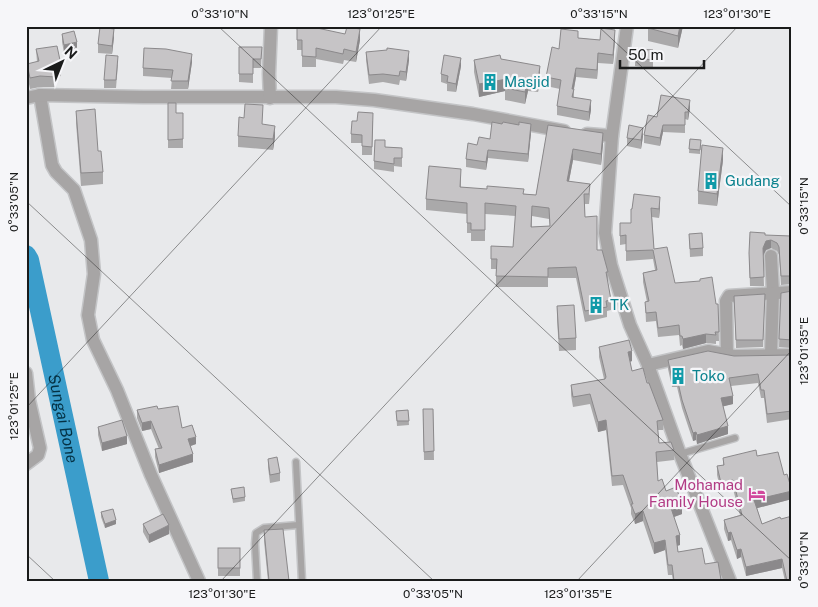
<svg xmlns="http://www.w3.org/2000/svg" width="818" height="607" font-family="'Public Sans',sans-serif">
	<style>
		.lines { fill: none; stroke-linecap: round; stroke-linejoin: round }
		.river { stroke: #3b9dcb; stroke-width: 20 }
		.service-casing { stroke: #c3c4c6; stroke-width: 9 }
		.minor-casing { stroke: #c3c4c6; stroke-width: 15 }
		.service { stroke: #a7a5a5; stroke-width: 6 }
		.minor { stroke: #a7a5a5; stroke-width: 12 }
		.wall { fill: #aaa9aa; fill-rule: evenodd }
		.shaded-wall { fill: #8b898b }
		.building { fill: #c6c4c6; stroke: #8b898b; fill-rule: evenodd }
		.ticks { fill: none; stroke: #1a1b1b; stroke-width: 1; stroke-opacity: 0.45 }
		.labels { text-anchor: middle; stroke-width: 4.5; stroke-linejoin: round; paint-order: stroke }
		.culture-label { font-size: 15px; fill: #0d838f; stroke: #f6f6f9; text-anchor: start }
		.hotel-label { font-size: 15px; fill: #b23c85; stroke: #f6f6f9; text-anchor: end }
		.water-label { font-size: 16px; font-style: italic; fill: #043144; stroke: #f6f6f9 }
		.neatline { fill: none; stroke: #1a1b1b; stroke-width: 2 }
		.ticks-label { font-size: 12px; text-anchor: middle; fill: #1a1b1b }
	</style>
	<rect width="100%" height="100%" fill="#e8e9eb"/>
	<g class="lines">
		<path class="river" id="s1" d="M26,255l3,5 70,321"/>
		<g class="service-casing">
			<g id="service">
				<polyline points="680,454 735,438"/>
				<polyline points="296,462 302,581"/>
				<polyline points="257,581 255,544 256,533 264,528 298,525"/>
			</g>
		</g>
		<g class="minor-casing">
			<g id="minor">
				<polyline points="627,26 612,136 605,233 611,265 630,325 648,365 680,454 730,581"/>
				<polyline points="40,95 52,165 56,172 74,190 91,240 94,274 88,315 93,340 117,390 151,475 199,581"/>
				<polyline points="26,98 40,95 143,97 336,97 374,100 473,114 564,131"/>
				<polyline points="270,98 269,74 271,26"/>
				<polyline points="587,134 612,136"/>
				<polyline points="771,256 773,293 771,354"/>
				<polyline points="727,354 726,301 729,296 792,292"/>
				<polyline points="648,365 708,351 734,356 792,355"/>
				<polyline points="26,373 29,400 40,448 38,455 26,464"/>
			</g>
		</g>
		<use href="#service" class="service"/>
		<use href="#minor" class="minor"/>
	</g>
	<g class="wall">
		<polygon points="648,26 683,26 678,48 648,41"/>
		<polygon points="297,27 360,40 356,62 344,60 343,64 316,59 316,67 302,67 302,50 297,50"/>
		<polygon points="62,34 77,50 64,53 62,42"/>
		<polygon points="114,37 112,54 98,53 98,44"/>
		<polygon points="578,38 600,40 615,39 613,64 598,63 597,79 576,77 574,89 574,98 591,110 589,121 557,115 557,106 560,89 546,86 546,77 559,49"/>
		<polygon points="239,47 262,47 261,68 253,68 253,83 239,82"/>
		<polygon points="36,49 61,65 61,76 56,77 56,87 40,87 30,89 27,74 27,64 37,62"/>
		<polygon points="366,52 409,60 406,81 400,80 399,85 383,82 369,84 366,60"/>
		<polygon points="635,58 653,59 653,68 635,66"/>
		<polygon points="501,59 540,78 538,92 528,91 525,104 505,100 505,91 479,97 474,72 474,60"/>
		<polygon points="192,62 188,89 171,89 172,78 143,76 143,68"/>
		<polygon points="118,64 116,88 104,88 104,80"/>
		<polygon points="461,66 456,92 447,91 447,84 441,82 441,74"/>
		<polygon points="168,103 176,113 183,113 183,148 168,148"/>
		<polygon points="690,108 688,120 685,119 685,133 663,132 660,146 644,143 644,135 657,117"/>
		<polygon points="76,111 98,151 103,172 103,184 81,186 76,123"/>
		<polygon points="357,121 373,121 372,155 362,155 362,143 351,143 351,134"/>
		<polygon points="262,124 275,137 273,150 238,147 238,136"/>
		<path d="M548,125l55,19 -2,21 -28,-5 -4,21 21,13 -1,10h-4v13l12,33 11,22v11l3,17v10l-4,1v6l-22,5 -9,-44h-28v9h-52v-18h-5v-23l22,1 3,-31 -31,-2v27h-14v-8h-4v-19l-41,-4v-11l35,-20v8l75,8zM532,216l17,3 1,7 -18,1z"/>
		<polygon points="531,133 528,162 488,158 486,170 466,167 466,159 477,145 490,139"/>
		<polygon points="643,136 641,149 627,146 627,138"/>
		<polygon points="690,139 701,140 700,154 689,153"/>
		<polygon points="385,147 402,148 402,167 394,166 394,172 374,169 374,161"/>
		<polygon points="723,160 717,206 698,204 698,191"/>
		<polygon points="660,206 659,218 652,217 654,249 675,283 716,304 718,304 719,341 716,341 716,344 706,343 683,349 682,345 680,346 679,335 658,337 656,321 646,322 645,302 647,302 643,282 643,273 655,270 653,259 626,261 626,244 620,245 620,223 631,223 632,209"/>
		<polygon points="689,234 703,248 703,256 690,257"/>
		<polygon points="765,235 792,242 792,284 781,285 779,255 777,251 771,248 766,250 763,255 764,286 750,286 749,253"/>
		<polygon points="792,291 792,348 779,347 781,293"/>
		<polygon points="765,294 763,347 736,348 734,296"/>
		<polygon points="557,306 576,338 576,350 559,351 557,319"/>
		<polygon points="599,347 632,361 630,362 632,371 647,383 663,420 663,430 658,430 659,443 674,450 674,460 657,462 658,481 682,514 674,517 680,545 677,546 678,552 705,564 721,581 673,581 672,575 668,575 665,550 654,554 643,521 635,524 631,514 631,508 623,485 612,486 606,430 598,432 590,404 573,407 571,395 571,385 604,379 599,357"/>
		<polygon points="792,355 792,419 767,423 764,398 761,398 758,383 731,386 733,404 723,406 728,434 697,444 696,440 693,441 682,408 677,387 672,387 668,369 668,360 734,356"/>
		<polygon points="158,409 182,428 196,444 190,446 193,462 159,473 155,457 155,449 159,449 151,429 142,431 137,418 137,410"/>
		<polygon points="423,409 433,409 434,460 424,460"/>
		<polygon points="408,410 409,425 397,426 396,411"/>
		<polygon points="98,427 127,444 102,451 98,435"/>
		<polygon points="757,456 784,475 792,490 792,499 757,508 762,524 780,517 792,581 785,581 782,568 746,576 741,557 737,559 731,540 728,541 724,529 724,520 740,515 733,489 721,492 717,475 717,466 723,465 723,458"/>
		<polygon points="268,459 280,473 280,481 270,483 268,467"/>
		<polygon points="231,489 245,497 245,501 233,503"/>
		<polygon points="101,512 116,524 105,528 101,517"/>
		<polygon points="143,524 169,534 149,543 143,532"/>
		<polygon points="264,530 289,581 268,581 264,541"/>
		<rect x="218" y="548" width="22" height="28"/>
	</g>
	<g class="shaded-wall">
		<polygon points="680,26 683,26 678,48 678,36"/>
		<polygon points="114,29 114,37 112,54 112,46"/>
		<polygon points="360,29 360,40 356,62 356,52"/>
		<polygon points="615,30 615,39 613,64 613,55"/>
		<polygon points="77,42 77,50 64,53 64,45"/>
		<polygon points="409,51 409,60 406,81 406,72"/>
		<polygon points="598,53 598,63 597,79 597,70"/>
		<polygon points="192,54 192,62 188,89 188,81"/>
		<polygon points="461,58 461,66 456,92 456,84"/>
		<polygon points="540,66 540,78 538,92 538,80"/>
		<polygon points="576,68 576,77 572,98 572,89"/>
		<polygon points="528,78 528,91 525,104 525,92"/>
		<polygon points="507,79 505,91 479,97 479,84"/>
		<polygon points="591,100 591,110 589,121 589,112"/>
		<polygon points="690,100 690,108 688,120 688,112"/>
		<polygon points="531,124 531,133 528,162 528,154"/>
		<polygon points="663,125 663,132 660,146 660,138"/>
		<polygon points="275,126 275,137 273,150 273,139"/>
		<polygon points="643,128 643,136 641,149 641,140"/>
		<polygon points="603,133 603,144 601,165 601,154"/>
		<polygon points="723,148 723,160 717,206 717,194"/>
		<polygon points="573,149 573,160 567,191 567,181"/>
		<polygon points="488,150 488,158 486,170 486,162"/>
		<polygon points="660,197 660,206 659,218 659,209"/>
		<polygon points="771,240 771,248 766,250 763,256 763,248 766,241"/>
		<polygon points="706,334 706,343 683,349 683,339"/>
		<polygon points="632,351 632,361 628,362 628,352"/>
		<polygon points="733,396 733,404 721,407 721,398"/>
		<polygon points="606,420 606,430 598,432 598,422"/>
		<polygon points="151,421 151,429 142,431 142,423"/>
		<polygon points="728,426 728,434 697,444 697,435"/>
		<polygon points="696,432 696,440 693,441 693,433"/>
		<polygon points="127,436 127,444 102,451 102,443"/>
		<polygon points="196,437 196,444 188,447 188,439"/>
		<polygon points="193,454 193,462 159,473 159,465"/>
		<polygon points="733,480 733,489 721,492 721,483"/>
		<polygon points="792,491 792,499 754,509 754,500"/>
		<polygon points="682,504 682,514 671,518 671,508"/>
		<polygon points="643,511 643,521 635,524 635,514"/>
		<polygon points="116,520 116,524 105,528 105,524"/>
		<polygon points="169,525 169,534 149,543 149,535"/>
		<polygon points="731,532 731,540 728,541 728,533"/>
		<polygon points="680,535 680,545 676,546 676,536"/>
		<polygon points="665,540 665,550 654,554 654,543"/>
		<polygon points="741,549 741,557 737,559 737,550"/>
		<polygon points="782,559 782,568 746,576 746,567"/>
	</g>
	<g class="building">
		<polygon points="648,26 680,26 678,36 648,28"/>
		<polygon points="100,27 114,29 112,46 98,44"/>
		<polygon points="297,27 317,28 345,34 347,27 360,29 356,52 344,49 343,54 316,48 316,57 302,56 302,40 297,40"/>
		<polygon points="601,28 615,30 613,55 598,53 597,70 576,68 572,89 574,89 572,97 591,100 589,112 557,106 561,80 546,77 552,47 559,49 561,29 578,31 578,38 600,40"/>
		<polygon points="74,31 77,42 64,45 62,34"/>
		<polygon points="57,46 61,65 55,66 56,77 40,76 30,78 27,64 39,61 36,49"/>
		<polygon points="239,47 262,47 261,59 253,59 253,74 239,74"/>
		<polygon points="144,48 166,49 192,54 188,81 171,81 173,70 143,68"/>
		<polygon points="387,48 409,51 406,72 400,71 399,76 383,74 369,75 366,52 387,50"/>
		<polygon points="636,49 653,50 653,60 635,58"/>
		<polygon points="106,55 118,56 116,80 104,80"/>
		<polygon points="444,55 461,58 456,84 447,82 448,76 441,74"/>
		<polygon points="500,55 501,59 540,66 538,80 528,78 525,92 505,88 507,79 479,84 474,60"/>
		<polygon points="661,95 690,100 688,112 685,112 685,125 663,125 660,138 644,135 648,115 657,117"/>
		<polygon points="168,103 176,103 176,113 183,113 183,139 168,140"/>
		<polygon points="245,104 263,105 262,124 275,126 273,139 238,136 239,117 244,118"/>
		<polygon points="95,109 98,151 101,151 103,172 81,173 76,111"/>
		<polygon points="358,112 373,113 372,147 362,146 362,135 351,134 352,121 357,121"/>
		<polygon points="492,122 502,124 503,122 519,125 519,122 531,124 528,154 488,150 486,162 466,159 468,143 477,145 479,137 490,139"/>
		<path d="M548,125l55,8 -2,21 -28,-5 -6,32 23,3 -1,10h-5l1,23 12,-1v34h5l6,22h-2l5,28 -5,1 1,6 -22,4 -9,-44 -28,1v9l-52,-1 1,-17h-6v-13l22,1 3,-41 -31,-3v27h-14v-7h-4v-20l-41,-4 3,-33 32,3 -1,18 27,2v-3l37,3 -1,5 13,1zM532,206l17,2 1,18 -19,1z"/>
		<polygon points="629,125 643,128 641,140 627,138"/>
		<polygon points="690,139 701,140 700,150 689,149"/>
		<polygon points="375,140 385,140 385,147 402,148 402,158 394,158 394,164 374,161"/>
		<polygon points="702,145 723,148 717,194 698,191"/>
		<polygon points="634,194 660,197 659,209 651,208 654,249 667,247 675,283 700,281 700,279 712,277 716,304 718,304 719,332 715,332 716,335 706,334 683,339 682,336 680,336 679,325 658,328 656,312 646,313 645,302 649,301 643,273 657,270 653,250 626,251 626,235 620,236 620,223 631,223 631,209 632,209"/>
		<polygon points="750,232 765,233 765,235 791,236 790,242 792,242 792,276 781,276 779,247 777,243 771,240 766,241 763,248 764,277 750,278 749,253"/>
		<polygon points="702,233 703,248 690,249 689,234"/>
		<polygon points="792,291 792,340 779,339 781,293"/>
		<polygon points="765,294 763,340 736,340 734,296"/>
		<polygon points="574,305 576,338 559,339 557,306"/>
		<polygon points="629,340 632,351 628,352 632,371 643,368 647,383 649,383 663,420 657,421 659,443 671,442 674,450 656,452 658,481 662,479 666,491 676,487 682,504 671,508 680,535 676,536 678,552 702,548 705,564 718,562 721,580 674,581 672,565 668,565 665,540 654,543 643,511 635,514 631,504 633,504 623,475 612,476 606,420 598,422 590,394 573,397 571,385 605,379 606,377 599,347"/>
		<polygon points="708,351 734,356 792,355 792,411 767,414 764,390 761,390 758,374 729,378 733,396 721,398 728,426 697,435 696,432 693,433 682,400 677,378 672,379 668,360"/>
		<polygon points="157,406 158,409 178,406 182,428 192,425 196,437 188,439 193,454 159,465 155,449 162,448 151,421 142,423 137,410"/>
		<polygon points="423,409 433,409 434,451 424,452"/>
		<polygon points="408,410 409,421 397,421 396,411"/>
		<polygon points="122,420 127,436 102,443 98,427"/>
		<polygon points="756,450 757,456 778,452 784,475 787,474 792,491 754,500 762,524 780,517 781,519 792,516 792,581 787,581 782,559 746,567 741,549 737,550 731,532 728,533 724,520 742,515 733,480 721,483 717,466 724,465 723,458"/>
		<polygon points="277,457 280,473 270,475 268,459"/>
		<polygon points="244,487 245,497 233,499 231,489"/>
		<polygon points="113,509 116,520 105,524 101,512"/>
		<polygon points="163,514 169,525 149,535 143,524"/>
		<polygon points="283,529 289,581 269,581 264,530"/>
		<rect x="218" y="548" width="22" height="20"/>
	</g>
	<path class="ticks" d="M218,26l574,535M598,26l194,181M26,201l408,380M26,408l356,-382M26,554l29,27M221,581l517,-555M577,581l215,-231"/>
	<defs>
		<g id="building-bare" transform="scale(1.35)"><path d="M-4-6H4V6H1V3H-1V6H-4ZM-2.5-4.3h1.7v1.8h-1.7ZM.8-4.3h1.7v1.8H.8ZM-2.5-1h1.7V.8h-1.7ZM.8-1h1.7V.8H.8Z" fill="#0f9aa8" stroke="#f6f6f9" stroke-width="2.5" paint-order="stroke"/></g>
		<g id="hotel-bare" transform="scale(1.35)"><path d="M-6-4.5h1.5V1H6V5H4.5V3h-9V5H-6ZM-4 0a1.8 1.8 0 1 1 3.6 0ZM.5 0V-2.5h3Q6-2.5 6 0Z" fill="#d1479c" stroke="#f6f6f9" stroke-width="2.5" paint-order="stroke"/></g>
	</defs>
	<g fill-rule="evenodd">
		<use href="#building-bare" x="490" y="82"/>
		<use href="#building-bare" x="711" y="181"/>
		<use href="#building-bare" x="596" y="305"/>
		<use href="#building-bare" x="678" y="376"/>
		<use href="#hotel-bare" x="757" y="494"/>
	</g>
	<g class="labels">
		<g class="culture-label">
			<text x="504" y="87">Masjid</text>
			<text x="725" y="186">Gudang</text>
			<text x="610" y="310">TK</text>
			<text x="692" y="381">Toko</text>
		</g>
		<g class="hotel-label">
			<text x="743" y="490">Mohamad<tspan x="743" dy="17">Family House</tspan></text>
		</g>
		<g class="water-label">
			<text dy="6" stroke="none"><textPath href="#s1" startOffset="168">Sungai Bone</textPath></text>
		</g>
	</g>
	<rect width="818" height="607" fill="none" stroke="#f6f6f9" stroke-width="55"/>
	<g transform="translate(62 62) rotate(43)" stroke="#f6f6f9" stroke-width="4" paint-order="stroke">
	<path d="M0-4L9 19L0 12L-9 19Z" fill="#1a1b1b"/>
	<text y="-8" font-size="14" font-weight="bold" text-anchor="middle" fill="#1a1b1b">N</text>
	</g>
	<path d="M620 60v8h84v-8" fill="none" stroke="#1a1b1b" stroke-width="2.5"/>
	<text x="628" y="60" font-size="15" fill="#1a1b1b" stroke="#f6f6f9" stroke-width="4" paint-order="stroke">50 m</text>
	<rect x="28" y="28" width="762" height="552" class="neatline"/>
	<g class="ticks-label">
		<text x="220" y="18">0°33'10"N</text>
		<text x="381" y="18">123°01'25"E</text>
		<text x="599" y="18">0°33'15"N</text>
		<text x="737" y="18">123°01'30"E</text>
		<text transform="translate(14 202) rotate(-90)" y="4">0°33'05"N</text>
		<text transform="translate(804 206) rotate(-90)" y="4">0°33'15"N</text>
		<text transform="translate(804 351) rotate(-90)" y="4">123°01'35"E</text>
		<text transform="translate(14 406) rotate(-90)" y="4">123°01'25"E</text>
		<text transform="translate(804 560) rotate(-90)" y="4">0°33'10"N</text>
		<text x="222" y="598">123°01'30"E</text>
		<text x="433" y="598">0°33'05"N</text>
		<text x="578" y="598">123°01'35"E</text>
	</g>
</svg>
